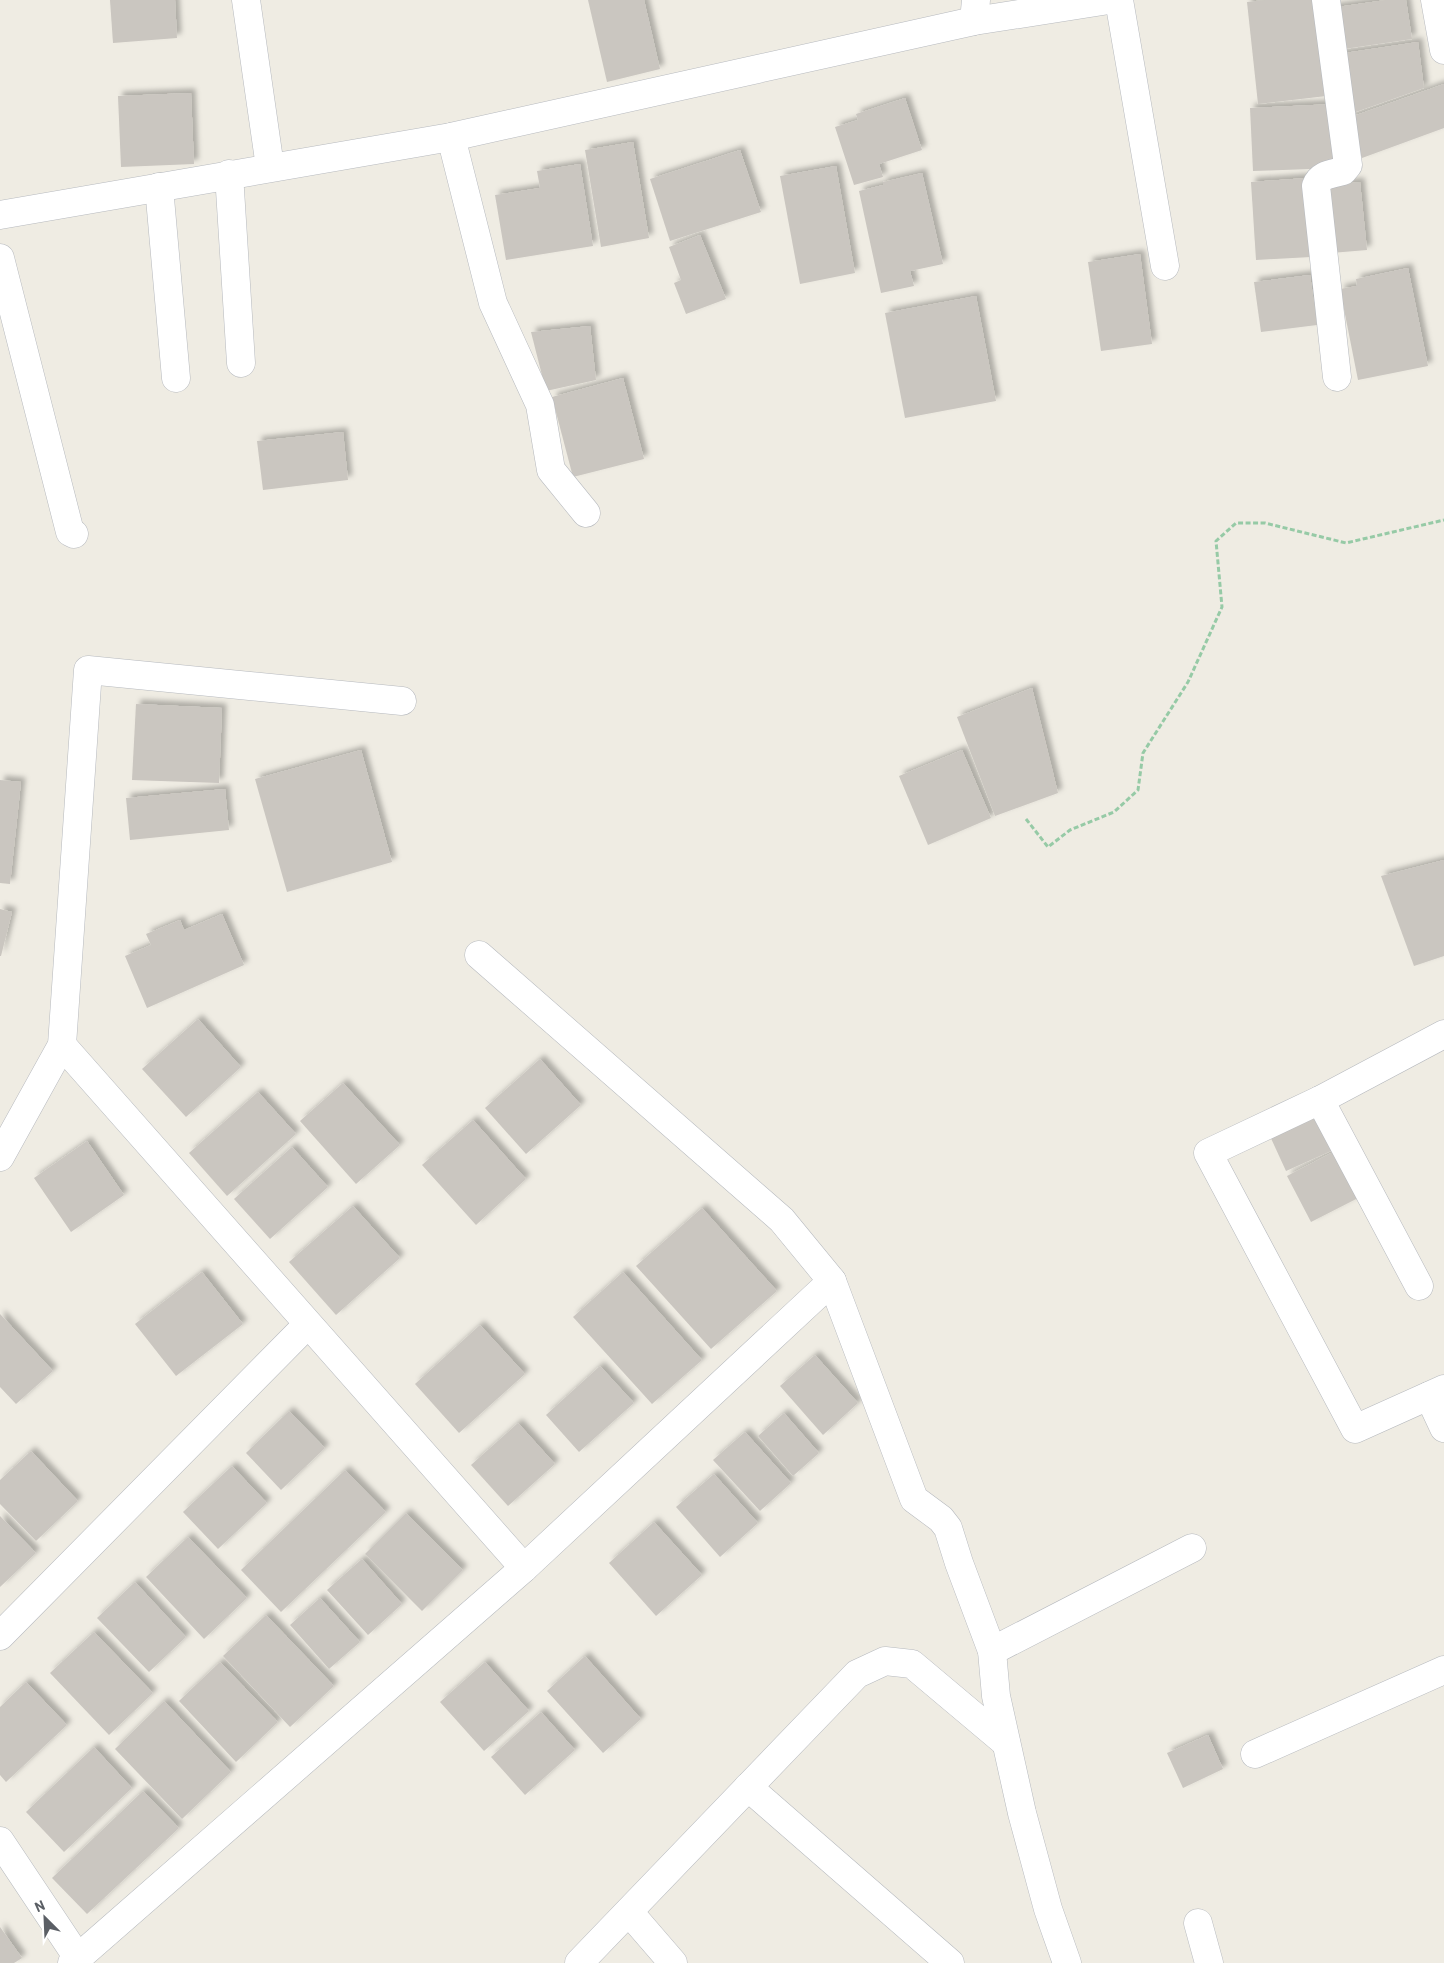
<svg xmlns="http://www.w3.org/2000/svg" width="1444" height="1963" font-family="Barlow,sans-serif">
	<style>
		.building { fill: #cac6c0; filter: url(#shadow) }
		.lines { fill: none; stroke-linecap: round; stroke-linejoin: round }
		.minor-casing { stroke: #b6b9be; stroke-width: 29 }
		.tertiary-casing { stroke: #b6b9be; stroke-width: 29 }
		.path { stroke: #96caa6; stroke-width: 3; stroke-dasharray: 5 2.5; stroke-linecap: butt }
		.minor { stroke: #fff; stroke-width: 28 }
		.tertiary { stroke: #fff; stroke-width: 28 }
	</style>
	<defs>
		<filter id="shadow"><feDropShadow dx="4.5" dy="-4.5" stdDeviation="2.5" flood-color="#0004"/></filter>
	</defs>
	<rect width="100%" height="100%" fill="#efece3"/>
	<g class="building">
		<polygon points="110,0 175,0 177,38 113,43"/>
		<polygon points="588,0 644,0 660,69 607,82"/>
		<polygon points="1265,0 1325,0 1335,95 1258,104 1247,2"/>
		<polygon points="1386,0 1406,0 1412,39 1337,50 1330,8"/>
		<polygon points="1418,42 1424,88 1347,115 1338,54"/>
		<polygon points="1444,84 1444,128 1362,158 1348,118"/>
		<polygon points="191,93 194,164 121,167 118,96"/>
		<polygon points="905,98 922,150 879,164 883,177 854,185 835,127 858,120 856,114"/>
		<polygon points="1334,104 1337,168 1253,171 1250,108"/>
		<polygon points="633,142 649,238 601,247 585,150"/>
		<polygon points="740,150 761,212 670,241 650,179"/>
		<polygon points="580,164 593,246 506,260 495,195 540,188 537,171"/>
		<polygon points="836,166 855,273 800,284 780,176"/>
		<polygon points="922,173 943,264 910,271 914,286 881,293 859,191 883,185 883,182"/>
		<polygon points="1306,178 1311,257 1256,260 1251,182"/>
		<polygon points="1360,182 1367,250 1331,253 1324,186"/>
		<polygon points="700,235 726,299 686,314 674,283 681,280 669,247"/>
		<polygon points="1140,254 1152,344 1101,351 1088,262"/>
		<polygon points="1408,268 1428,366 1358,380 1340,289 1357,286 1356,279"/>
		<polygon points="1310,275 1317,325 1261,332 1254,282"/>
		<polygon points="976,296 996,401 905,418 885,313"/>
		<polygon points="590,326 596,380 546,391 531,332"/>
		<polygon points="623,378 644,459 573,477 552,397"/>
		<polygon points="343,432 348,480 263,490 257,441"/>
		<polygon points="1032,688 1058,793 995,816 957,717"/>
		<polygon points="136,704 222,708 219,783 132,780"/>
		<polygon points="361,750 392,862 287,892 255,779"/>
		<polygon points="962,750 991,818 928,845 899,776"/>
		<polygon points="0,780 21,782 10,884 0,883"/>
		<polygon points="225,789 229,830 130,840 126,798"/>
		<polygon points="1444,860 1444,956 1414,966 1381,876"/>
		<polygon points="0,909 12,912 1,956 0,956"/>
		<polygon points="222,914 244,965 147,1008 125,956 151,945 146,934 180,920 184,930"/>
		<polygon points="198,1019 241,1067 186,1117 142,1069"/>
		<polygon points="540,1059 581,1105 526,1154 485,1108"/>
		<polygon points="343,1083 400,1145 356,1184 300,1121"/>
		<polygon points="258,1092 296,1134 227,1196 189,1153"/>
		<polygon points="1317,1112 1333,1150 1286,1171 1269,1134"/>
		<polygon points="473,1120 526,1179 476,1225 422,1165"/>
		<polygon points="87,1141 124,1195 71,1232 34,1178"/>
		<polygon points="292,1147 328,1187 270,1239 234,1199"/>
		<polygon points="1337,1150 1360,1197 1311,1222 1287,1176"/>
		<polygon points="353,1206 400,1258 336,1315 289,1262"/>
		<polygon points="702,1208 777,1291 711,1349 636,1266"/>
		<polygon points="202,1272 243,1324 176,1376 135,1324"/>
		<polygon points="623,1272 702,1360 652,1404 573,1317"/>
		<polygon points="0,1314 53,1371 16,1404 0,1387"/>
		<polygon points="480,1325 525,1374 459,1433 415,1384"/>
		<polygon points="815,1355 858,1403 823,1435 780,1386"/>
		<polygon points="600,1366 634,1403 579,1452 546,1415"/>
		<polygon points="289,1411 325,1448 281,1490 246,1453"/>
		<polygon points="784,1413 819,1453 793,1476 758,1436"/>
		<polygon points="518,1423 555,1464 508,1506 471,1465"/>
		<polygon points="745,1432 791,1483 760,1511 713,1460"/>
		<polygon points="31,1451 78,1501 36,1541 0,1504 0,1480"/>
		<polygon points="232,1466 267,1503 218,1549 183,1512"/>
		<polygon points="345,1470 386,1512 281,1612 241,1570"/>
		<polygon points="714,1474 758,1523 720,1557 676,1507"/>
		<polygon points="406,1513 463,1570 422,1611 365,1554"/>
		<polygon points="0,1516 36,1553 0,1587"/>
		<polygon points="654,1522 702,1575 656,1616 609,1563"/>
		<polygon points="188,1537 247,1598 204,1639 146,1577"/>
		<polygon points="362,1559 402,1604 368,1635 327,1590"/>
		<polygon points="135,1582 186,1637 149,1672 97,1618"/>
		<polygon points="320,1598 360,1642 329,1669 290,1625"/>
		<polygon points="266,1615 334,1686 290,1727 223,1656"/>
		<polygon points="94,1632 153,1693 109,1735 50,1673"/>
		<polygon points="585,1656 641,1719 603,1753 547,1691"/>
		<polygon points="220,1662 278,1722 236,1762 179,1701"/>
		<polygon points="485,1662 529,1711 484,1751 440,1702"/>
		<polygon points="26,1682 67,1725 6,1782 0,1775 0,1707"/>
		<polygon points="164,1701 231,1772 182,1819 115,1749"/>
		<polygon points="541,1712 575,1750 525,1795 491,1757"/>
		<polygon points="1208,1735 1223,1769 1183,1788 1167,1753"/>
		<polygon points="94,1747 132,1788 64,1852 26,1812"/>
		<polygon points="143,1791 179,1828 87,1914 52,1878"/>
		<polygon points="0,1927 22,1958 14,1963 0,1963"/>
	</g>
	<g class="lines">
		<g class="minor-casing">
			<g id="minor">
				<polyline points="246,0 270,167"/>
				<polyline points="1119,0 1165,266"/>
				<path d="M1326,0l22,165 -5,6c-11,3 -23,3 -27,15l21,191"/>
				<polyline points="1435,0 1444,50"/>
				<polyline points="974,21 976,0"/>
				<polyline points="451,137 493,303 540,405 551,470 586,513"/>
				<polyline points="229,174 241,363"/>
				<polyline points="159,187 176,378"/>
				<polyline points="0,258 70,532 74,534"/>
				<polyline points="479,955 782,1220 832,1281 914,1499 941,1519 948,1528 959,1563 992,1651 996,1696 1022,1813 1048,1909 1067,1963"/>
				<polyline points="1444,1034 1320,1100 1208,1153 1355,1429 1444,1389"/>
				<polyline points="62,1045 524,1568"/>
				<polyline points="1320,1100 1419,1286"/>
				<polyline points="0,1157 62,1045 88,670 402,701"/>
				<polyline points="1429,1396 1444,1428"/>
				<polyline points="0,1636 307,1325"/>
				<polyline points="992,1651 1192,1548"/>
				<polyline points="1255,1754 1444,1670"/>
				<polyline points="748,1787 950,1963"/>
				<polyline points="0,1841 78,1958"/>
				<polyline points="629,1912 673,1963"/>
				<polyline points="1198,1923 1209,1963"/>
				<polyline points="72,1963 524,1568 832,1281"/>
				<polyline points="579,1963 857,1674 885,1661 912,1664 1006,1743"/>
			</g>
		</g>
		<g class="tertiary-casing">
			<polyline id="tertiary" points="0,215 451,137 974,21 1109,0"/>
		</g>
		<polyline class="path" points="1026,819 1048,847 1070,830 1114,812 1138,790 1143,753 1188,682 1222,607 1216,541 1236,523 1265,523 1346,543 1444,520"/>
		<use href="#minor" class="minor"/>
		<use href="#tertiary" class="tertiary"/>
	</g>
	<g transform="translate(45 1918) rotate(336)" stroke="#ffffff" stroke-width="4" paint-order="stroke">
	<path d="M0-4L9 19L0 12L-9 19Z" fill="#5b5f65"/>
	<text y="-8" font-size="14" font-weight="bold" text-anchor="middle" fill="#5b5f65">N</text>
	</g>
</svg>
